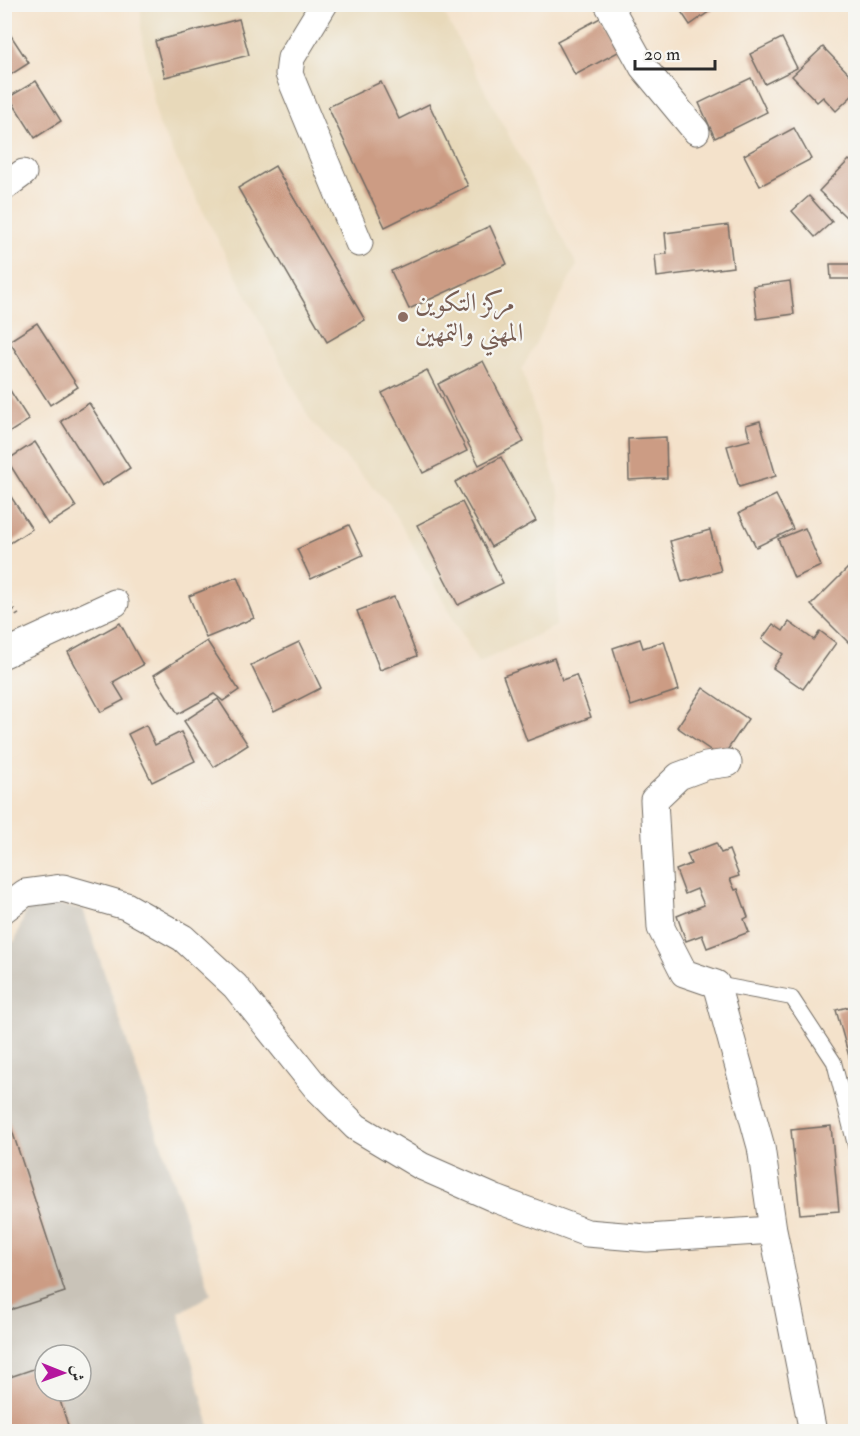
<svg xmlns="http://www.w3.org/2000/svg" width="860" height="1436" font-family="'IM FELL Double Pica',Amiri,serif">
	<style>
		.built { fill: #e8d9ba }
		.industrial { fill: #c9c3b8; fill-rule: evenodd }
		.building { fill: #cc9c84 }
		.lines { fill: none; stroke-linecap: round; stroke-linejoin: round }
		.lane-casing { stroke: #716b63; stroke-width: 16 }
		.street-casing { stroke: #716b63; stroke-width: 29 }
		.path { stroke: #716b63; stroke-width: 4; stroke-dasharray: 1.5 4.5; stroke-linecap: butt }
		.lane { stroke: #fff; stroke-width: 14 }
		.street { stroke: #fff; stroke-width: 27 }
		.education-dot { fill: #8d6e63; stroke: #f6f6f2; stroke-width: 2 }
		.labels { text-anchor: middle; stroke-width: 4.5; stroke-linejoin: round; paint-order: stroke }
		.education-label { font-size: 26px; fill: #785e54; stroke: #f6f6f2; text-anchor: start }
	</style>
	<rect width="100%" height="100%" fill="#f6f6f2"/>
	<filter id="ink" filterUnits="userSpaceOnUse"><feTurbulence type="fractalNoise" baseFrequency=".0167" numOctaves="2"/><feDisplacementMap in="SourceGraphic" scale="12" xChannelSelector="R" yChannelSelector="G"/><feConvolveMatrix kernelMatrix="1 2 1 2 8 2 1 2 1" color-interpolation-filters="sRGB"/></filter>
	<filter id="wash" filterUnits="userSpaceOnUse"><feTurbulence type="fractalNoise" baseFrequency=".008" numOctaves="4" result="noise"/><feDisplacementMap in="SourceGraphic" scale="24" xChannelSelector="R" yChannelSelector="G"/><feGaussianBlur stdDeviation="1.35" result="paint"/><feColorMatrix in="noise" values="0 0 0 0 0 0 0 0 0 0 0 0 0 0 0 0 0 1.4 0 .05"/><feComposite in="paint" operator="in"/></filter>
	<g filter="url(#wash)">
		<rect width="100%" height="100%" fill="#f4e2cb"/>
		<polygon class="built" points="141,5 440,5 577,265 522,369 560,498 556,626 478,663 390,505 310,420 158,123 141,32"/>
		<path class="industrial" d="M50,904l33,5 128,385 -32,19 32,118 -206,1v-487l10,-4 12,-33zM45,1355h36v36h-36z"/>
		<g id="blocks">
			<g class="building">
				<polygon points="676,4 720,4 690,25"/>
				<polygon points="602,17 620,51 575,75 557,41"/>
				<polygon points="239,19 249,55 165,77 155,41"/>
				<polygon points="4,25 29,63 4,79"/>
				<polygon points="782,38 797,68 765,84 750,54"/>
				<polygon points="823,47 856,81 856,92 836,111 823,97 817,102 792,76"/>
				<polygon points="751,78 767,112 715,138 699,103"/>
				<polygon points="36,81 61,121 35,138 9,97"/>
				<polygon points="381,82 399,119 429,104 468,186 385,227 328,107"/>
				<polygon points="794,128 811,159 760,186 744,155"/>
				<polygon points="849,160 856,166 856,210 847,218 819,191"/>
				<polygon points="275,166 365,320 327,342 238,188"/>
				<polygon points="809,196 832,222 815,237 792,211"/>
				<polygon points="728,225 733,267 657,277 655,255 667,254 665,233"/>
				<polygon points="490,226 507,264 409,309 391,271"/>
				<polygon points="830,264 856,264 856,279 831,279"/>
				<polygon points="790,281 794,314 757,319 753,286"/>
				<polygon points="37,323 78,387 50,405 9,341"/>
				<polygon points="483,361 524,442 479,465 438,384"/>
				<polygon points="427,370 467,451 423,473 382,393"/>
				<polygon points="4,381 29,420 4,436"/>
				<polygon points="89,403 130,468 102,486 61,421"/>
				<polygon points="760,421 776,476 739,487 727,446 750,440 746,425"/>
				<polygon points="666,437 667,478 629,480 628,439"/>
				<polygon points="35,442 76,507 48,525 7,460"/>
				<polygon points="501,457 536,521 491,547 455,482"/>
				<polygon points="4,486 32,529 4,547"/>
				<polygon points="776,495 793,529 756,547 739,513"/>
				<polygon points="462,502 503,583 458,605 417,525"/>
				<polygon points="349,525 363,555 311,579 297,549"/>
				<polygon points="805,528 821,566 794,578 778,539"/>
				<polygon points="710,530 721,571 682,582 670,541"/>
				<polygon points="849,567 856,573 856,650 811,605"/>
				<polygon points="237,577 254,618 206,638 189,596"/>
				<polygon points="394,597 417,656 380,670 357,611"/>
				<polygon points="789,622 814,640 820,631 836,643 803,689 773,668 783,654 762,639 773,624 783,631"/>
				<polygon points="120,623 143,665 113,682 124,700 101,712 68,652"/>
				<polygon points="640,639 643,648 664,641 679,690 631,706 613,648"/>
				<polygon points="207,641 239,690 223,701 214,694 178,714 154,675"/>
				<polygon points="299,642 321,688 274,712 251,665"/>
				<polygon points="554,658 562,680 576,675 591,717 527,741 503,676"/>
				<polygon points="703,688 748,719 722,758 677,727"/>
				<polygon points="218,699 248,745 214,767 184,721"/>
				<polygon points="146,725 155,745 181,732 195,761 152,782 128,734"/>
				<polygon points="716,843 721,853 729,850 739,876 730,879 735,890 738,889 748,917 744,919 749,932 707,948 702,935 686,941 677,916 704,905 697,889 685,894 676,870 691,864 687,854"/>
				<polygon points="856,1005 856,1078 855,1078 836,1010"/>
				<polygon points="4,1106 65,1292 4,1312"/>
				<polygon points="831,1126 839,1211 800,1214 791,1130"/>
				<polygon points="45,1365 45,1391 57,1391 70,1432 4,1432 4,1379"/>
			</g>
		</g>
	</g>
	<g filter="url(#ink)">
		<use href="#blocks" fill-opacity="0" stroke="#716b63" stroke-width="1.5"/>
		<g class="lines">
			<g class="lane-casing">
				<polyline id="lane" points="716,984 792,998 834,1062 856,1149"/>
			</g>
			<g class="street-casing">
				<g id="street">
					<polyline points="324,4 291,58 289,74 359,243"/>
					<polyline points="608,4 643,67 696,131"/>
					<polyline points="4,187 23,173"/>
					<polyline points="4,654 115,603"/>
					<polyline points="728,763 706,766 679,776 654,800 661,928 684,973 716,984 761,1147 773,1230 813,1432"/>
					<polyline points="4,909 25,893 63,888 126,906 183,938 235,986 316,1087 356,1127 421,1166 496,1199 587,1233 647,1238 773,1230"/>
				</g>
			</g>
			<polyline class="path" points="4,594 20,619"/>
			<use href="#lane" class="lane"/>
			<use href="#street" class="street"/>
		</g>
	</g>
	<circle class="education-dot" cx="403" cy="317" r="6"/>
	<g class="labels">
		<g class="education-label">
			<text x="415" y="311">مركز التكوين<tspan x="415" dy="30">المهني والتمهين</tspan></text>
		</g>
	</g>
	<rect width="860" height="1436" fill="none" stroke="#f6f6f2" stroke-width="24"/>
	<g transform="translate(63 1373) rotate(91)"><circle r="28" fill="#f6f6f2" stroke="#a5a5a2" stroke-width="1.5"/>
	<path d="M0-4.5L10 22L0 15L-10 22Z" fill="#b5179e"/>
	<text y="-9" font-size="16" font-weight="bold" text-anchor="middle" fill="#2b2b2b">ش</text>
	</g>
	<path d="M635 60v9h80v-9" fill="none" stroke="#2b2b2b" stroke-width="3"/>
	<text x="644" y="60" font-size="18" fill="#2b2b2b" stroke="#f6f6f2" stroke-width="4.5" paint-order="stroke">20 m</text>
</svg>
